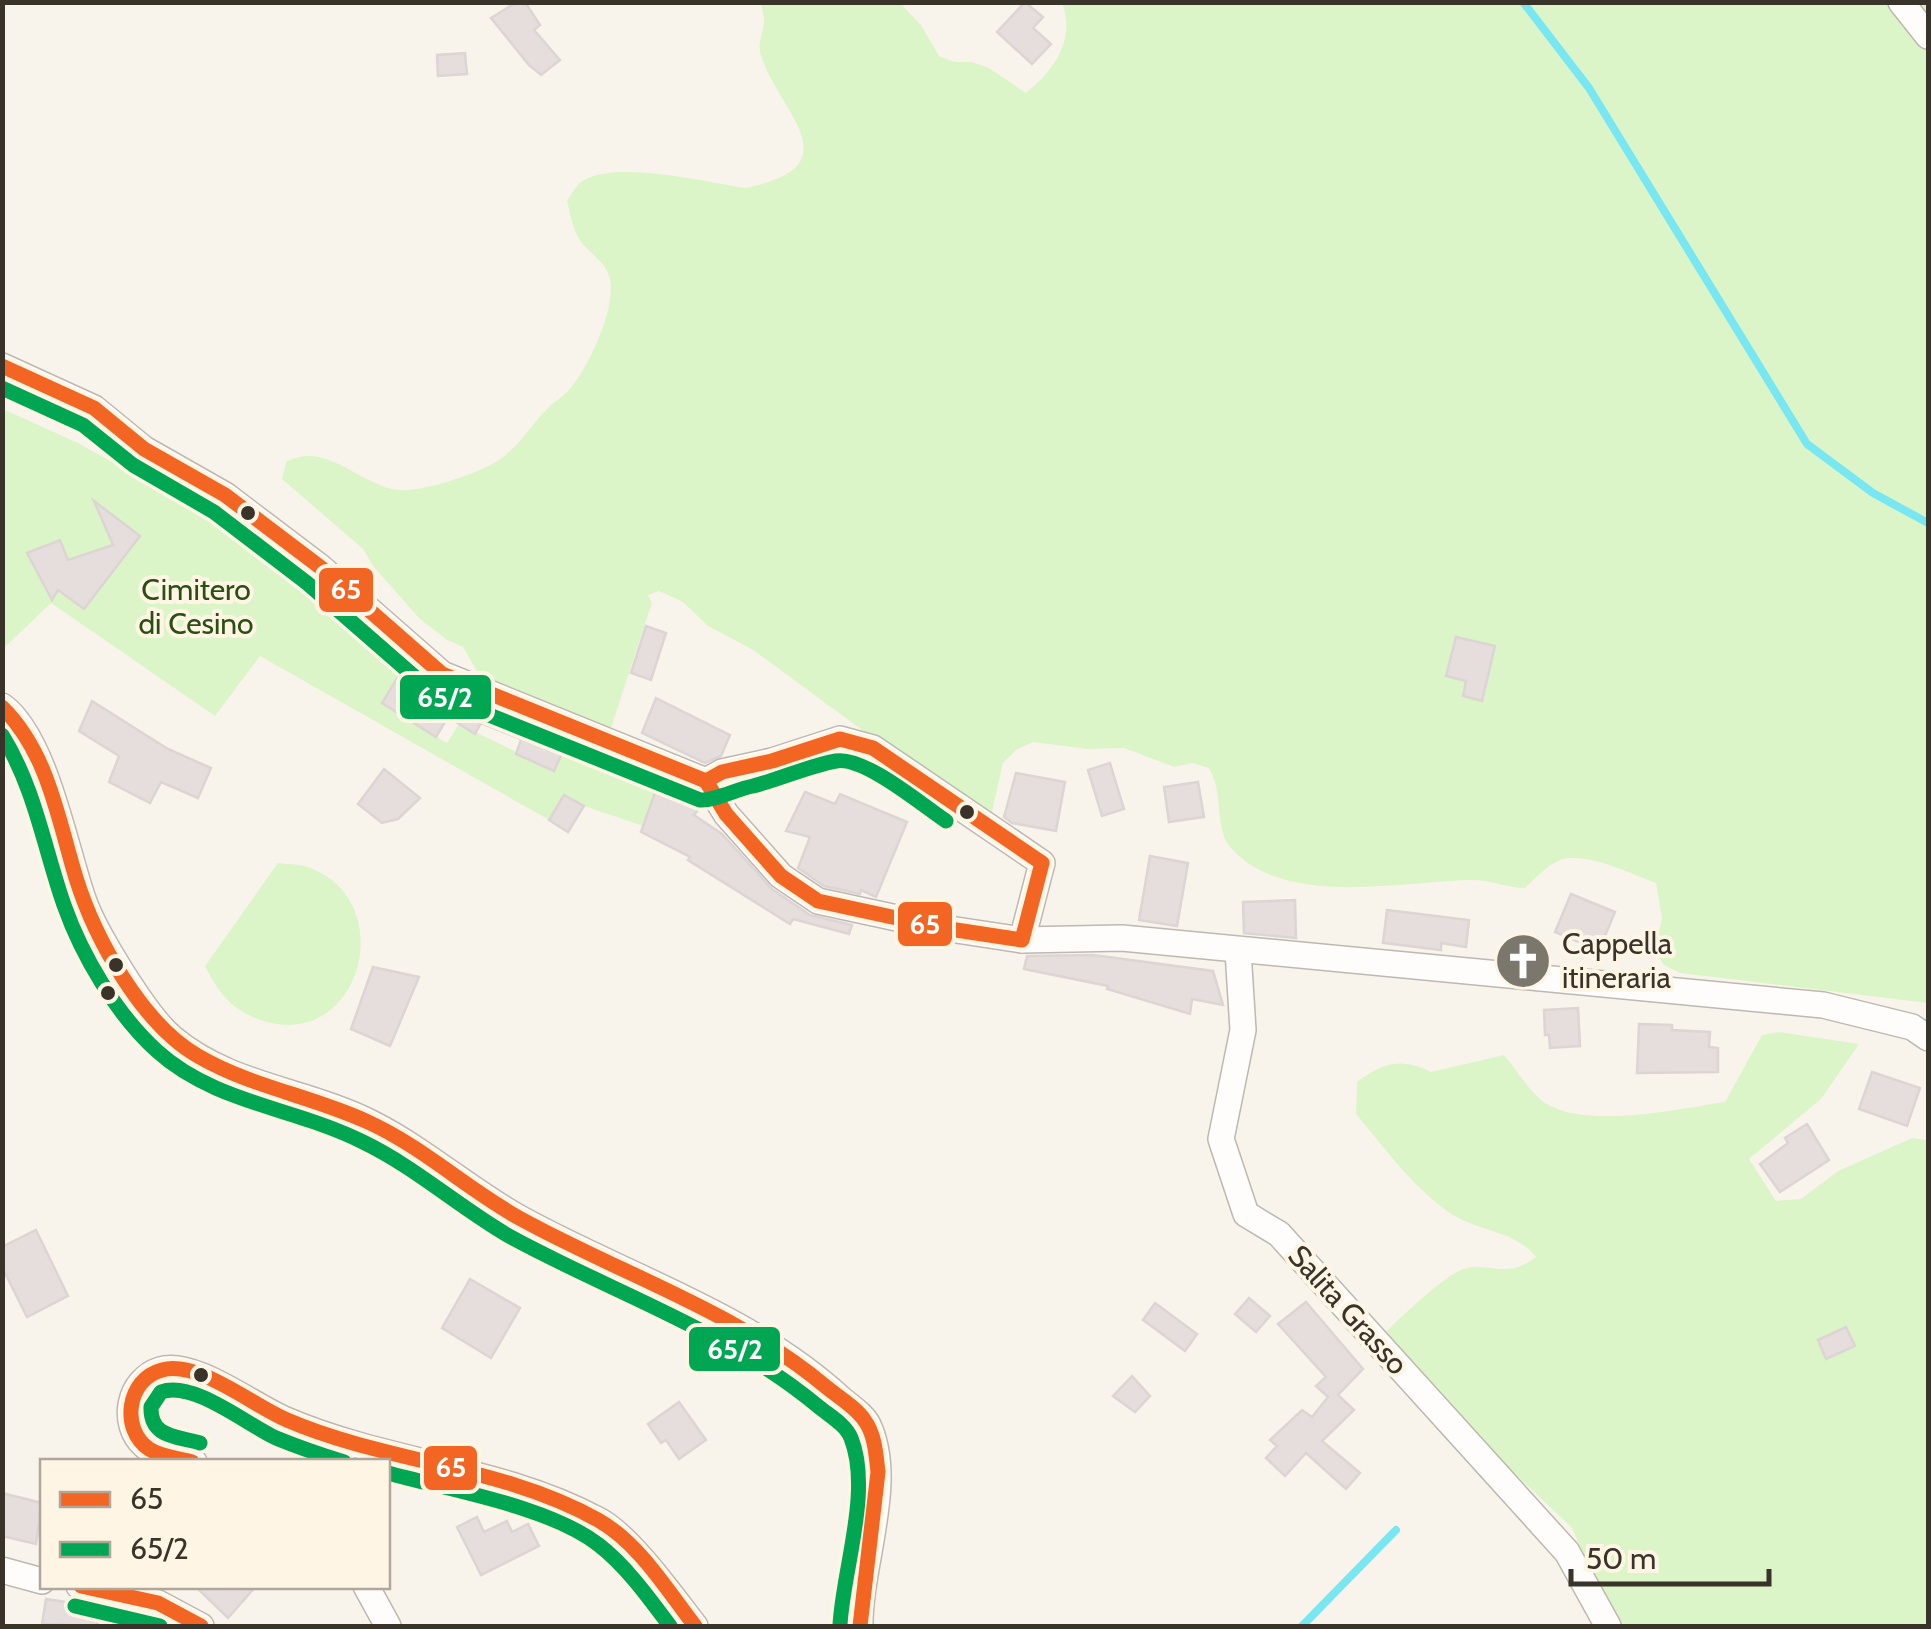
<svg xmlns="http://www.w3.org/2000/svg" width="1931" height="1629" font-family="Cabin,sans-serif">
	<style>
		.green { fill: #dcf5c8 }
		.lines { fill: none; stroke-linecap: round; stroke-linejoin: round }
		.stream { stroke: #78e7f1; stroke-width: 8 }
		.building { fill: #e6dddd; stroke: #dcd5d4; stroke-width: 2.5 }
		.minor-casing { stroke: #bdb8b0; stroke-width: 28 }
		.minor { stroke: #fefdfc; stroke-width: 25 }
		.bus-1-casing { stroke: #fff5e5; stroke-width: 22 }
		.bus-2-casing { stroke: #fff5e5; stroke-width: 22 }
		.bus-1 { stroke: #f26522; stroke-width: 15 }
		.bus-2 { stroke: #00a651; stroke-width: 15 }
		.bus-dot { fill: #393329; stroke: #fff5e5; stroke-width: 4 }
		.labels { text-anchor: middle; stroke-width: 8; stroke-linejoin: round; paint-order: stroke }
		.park-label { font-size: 30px; fill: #2b4e13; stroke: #fff5e5 }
		.poi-label { font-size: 30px; fill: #393329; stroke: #fff5e5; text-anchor: start }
		.street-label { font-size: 30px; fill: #393329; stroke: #fff5e5 }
		.line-badge { stroke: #fff5e5; stroke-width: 4 }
		.badge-label { font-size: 28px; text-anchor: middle; font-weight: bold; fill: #fff }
	</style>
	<rect width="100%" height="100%" fill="#f9f4eb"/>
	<g class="green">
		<path d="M761,3h139l21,22 18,31 16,6h17l17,6 37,25c28,-23 50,-53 36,-90h866v1000l-248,-30 -16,-8 -10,-14 8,-33 -6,-35c-25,-9 -58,-26 -85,-25 -18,0 -34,19 -46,30 -19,0 -34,-8 -53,-8 -72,1 -188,29 -242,-33 -16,-20 -6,-54 -21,-79l-17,-5 -18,4 -50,-19 -37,1 -54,-7 -17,8 -13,13 -12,53 -103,-67 -135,-99 -45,-24 -25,-24 -24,-11 -11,4 4,8 -41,125 -129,-48 -19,-33 -16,-7 -28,-22 -46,-52 -10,-17 -81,-70 4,-17c40,-22 72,22 112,28 22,3 82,-17 101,-30 20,-14 30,-32 46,-49 7,-8 16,-13 23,-20 20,-22 48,-82 42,-112 -4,-18 -24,-27 -32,-42 -6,-10 -8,-25 -11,-36 6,-10 10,-18 21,-23 38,-16 117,4 158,10 110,-23 32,-76 15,-133 -4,-12 1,-19 3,-30 1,-7 -2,-15 -3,-22z"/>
		<polygon points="3,409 78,443 167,493 411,654 383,703 447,743 459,724 554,770 571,732 665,769 643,826 584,806 564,795 549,820 260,656 215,716 51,603 3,649"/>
		<path d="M278,863c9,1 21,1 30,4 91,32 55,176 -37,156 -34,-8 -51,-26 -66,-57z"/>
		<path d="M1779,1032l80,12 -38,55 -72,60 27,42 25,-2 37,-28 74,-33 16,2v486h-306l-23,-36 -27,-62 -195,-186c12,-15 67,-66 84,-72 26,-10 44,11 75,-13 -22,-28 -61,-25 -89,-46 -36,-26 -63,-64 -91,-97l1,-32c25,-19 45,-25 74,-10l73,-17c12,14 22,31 35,43 37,34 139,11 186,4l37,-67z"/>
	</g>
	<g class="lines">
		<g class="stream">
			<polyline points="1523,2 1589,88 1807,444 1873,493 1928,523"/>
			<polyline points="1302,1626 1396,1530"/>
		</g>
	</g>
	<g class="building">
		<polygon points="517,2 525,2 540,25 534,30 560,60 541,75 529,65 491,18"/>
		<polygon points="1025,2 1043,17 1033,28 1051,44 1032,64 997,32"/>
		<polygon points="465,53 467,74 438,76 437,55"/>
		<polygon points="94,501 140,536 84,609 58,590 52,600 27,553 60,540 68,560 113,545"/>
		<polygon points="646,626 666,633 651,680 631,673"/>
		<polygon points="1456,637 1495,646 1482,701 1463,696 1466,681 1446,676"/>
		<polygon points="406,664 435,689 567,742 554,771 516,754 522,737 521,739 481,723 475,734 448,717 436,737 382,703"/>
		<polygon points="656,698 730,735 721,756 705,763 642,733"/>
		<polygon points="92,701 168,749 211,768 198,798 161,782 150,803 109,782 119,756 79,731"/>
		<polygon points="1110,763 1124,809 1102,816 1088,770"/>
		<polygon points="384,769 420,798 398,819 382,823 358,804"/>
		<polygon points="1016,773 1065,782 1056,831 1012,823 1004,817"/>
		<polygon points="1198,782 1204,817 1169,822 1164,787"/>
		<polygon points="656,790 698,810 694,815 722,834 772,889 810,915 852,925 849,934 793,919 790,924 688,860 690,857 641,832"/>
		<polygon points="805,792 835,804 840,794 907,822 876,897 861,890 860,894 824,886 798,868 810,837 786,831"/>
		<polygon points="564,795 584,806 568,832 549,820"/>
		<polygon points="1150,856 1188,863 1177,926 1139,920"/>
		<polygon points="1571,894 1615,912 1599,950 1555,932"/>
		<polygon points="1295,900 1296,938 1244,933 1243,902"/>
		<polygon points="1387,910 1469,920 1466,947 1441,943 1441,950 1383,943"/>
		<polygon points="1093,955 1213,971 1223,1005 1192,999 1190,1014 1107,989 1108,986 1024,969 1027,956"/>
		<polygon points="373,967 419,977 390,1046 351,1029"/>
		<polygon points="1578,1008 1580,1046 1550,1048 1549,1035 1545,1035 1544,1010"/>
		<polygon points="1639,1024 1672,1025 1672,1030 1710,1032 1709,1047 1718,1048 1718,1072 1637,1073"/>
		<polygon points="1872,1072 1920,1088 1907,1126 1859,1109"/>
		<polygon points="1807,1124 1829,1160 1780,1192 1760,1164 1788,1143 1785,1138"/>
		<polygon points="36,1230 68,1296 27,1317 2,1267 2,1247"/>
		<polygon points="470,1279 520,1308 491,1358 442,1328"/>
		<polygon points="1249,1298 1270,1316 1256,1332 1235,1314"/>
		<polygon points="1306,1302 1363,1369 1338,1395 1354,1410 1322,1441 1360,1473 1346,1489 1306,1453 1285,1476 1266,1458 1277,1446 1270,1440 1302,1410 1312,1417 1328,1397 1316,1386 1326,1377 1278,1324"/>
		<polygon points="1155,1303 1197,1334 1185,1351 1143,1320"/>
		<polygon points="1846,1327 1855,1346 1826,1359 1818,1340"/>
		<polygon points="1132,1376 1150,1396 1135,1412 1113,1396"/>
		<polygon points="679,1402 706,1440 679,1459 666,1440 661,1443 648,1424"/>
		<polygon points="2,1493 42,1503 36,1544 2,1536"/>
		<polygon points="477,1517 484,1532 507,1521 512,1532 528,1524 539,1546 481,1575 457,1527"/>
		<polygon points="195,1586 256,1586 228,1618"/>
		<polygon points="46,1599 100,1607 97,1626 42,1624"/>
	</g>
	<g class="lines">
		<g class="minor-casing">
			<g id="minor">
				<polyline points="1901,2 1928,36"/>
				<polyline points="2,366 94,408 144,449 225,495 320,567 442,674 706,781 726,814 781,876 818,901 943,928 1022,940 1122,938 1823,1005 1912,1027 1928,1038"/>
				<path d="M2,706c43,31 63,142 81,193 11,33 63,117 89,139 58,49 135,52 201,86 51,26 96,66 146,94 107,59 231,97 322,181 8,7 22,16 27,26 27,57 -9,140 -8,201"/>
				<polyline points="706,781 722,772 772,761 840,739 873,748 1042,863 1022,940"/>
				<polyline points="1238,951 1243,1030 1221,1139 1246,1214 1279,1234 1567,1552 1608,1626"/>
				<path d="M194,1462c-17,-6 -38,-5 -50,-17 -24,-22 -15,-65 16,-75 33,-11 94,37 126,50 100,43 215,48 312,100 31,16 75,78 97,106"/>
				<polyline points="2,1570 42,1581"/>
				<polyline points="79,1586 158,1603 201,1626"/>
				<polyline points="366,1586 388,1626"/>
			</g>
		</g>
		<use href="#minor" class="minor"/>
		<g class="bus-1-casing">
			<g id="bus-1">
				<polyline points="2,366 94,408 144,449 225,495 320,567 442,674 706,781"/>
				<path d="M2,707c46,45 56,112 74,171 19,61 66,146 122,178 53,31 114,40 170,66 55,25 100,68 153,97 102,56 214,92 304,167 13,11 31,21 40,35 10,14 11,34 13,51l-18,154"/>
				<polygon points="840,739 873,748 1042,863 1022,940 943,928 818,901 781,876 726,814 706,781 722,772 772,761"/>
				<path d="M192,1462c-14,-4 -31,-5 -43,-13 -29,-20 -22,-70 13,-79 37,-10 91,36 125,50 100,43 215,46 311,100 41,23 69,70 97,106"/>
				<polyline points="81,1586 158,1603 201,1626"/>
			</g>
		</g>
		<g class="bus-2-casing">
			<g id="bus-2">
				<path d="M2,388l81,37 50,40 81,47 93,71 125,109 268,108c14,1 37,-11 53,-14 28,-7 55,-20 83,-25 28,-5 86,44 110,60"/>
				<path d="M2,735c33,53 42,113 62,170 18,51 53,110 93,146 57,52 139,57 206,91 52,25 96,65 146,94 104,57 218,94 310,171 11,9 27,18 32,31 21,53 -8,131 -11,187"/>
				<path d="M200,1443c-23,-7 -50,-5 -49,-36l10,-15c32,-12 85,32 115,46 22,9 45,17 68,24"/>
				<path d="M388,1473c61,17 161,33 211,72 28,22 50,53 71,81"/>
				<polyline points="75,1606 160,1626"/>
			</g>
		</g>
		<use href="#bus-1" class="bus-1"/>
		<use href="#bus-2" class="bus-2"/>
	</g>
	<defs>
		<g id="church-disc" transform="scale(2.875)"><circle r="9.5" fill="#7c776d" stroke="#fff5e5"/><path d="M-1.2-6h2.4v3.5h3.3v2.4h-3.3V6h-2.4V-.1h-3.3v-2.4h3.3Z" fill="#fff"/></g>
	</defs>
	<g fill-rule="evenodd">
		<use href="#church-disc" x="1523" y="961"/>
	</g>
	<g class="bus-dot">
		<circle cx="248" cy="513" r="9"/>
		<circle cx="967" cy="812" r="9"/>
		<circle cx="116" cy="965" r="9"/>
		<circle cx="108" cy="993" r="9"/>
		<circle cx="201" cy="1375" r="9"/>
	</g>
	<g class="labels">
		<g class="park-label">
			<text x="196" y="600">Cimitero<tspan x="196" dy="34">di Cesino</tspan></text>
		</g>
		<g class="poi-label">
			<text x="1562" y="954">Cappella<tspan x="1562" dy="34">itineraria</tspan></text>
		</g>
		<g class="street-label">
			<text transform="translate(1348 1310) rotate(48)" y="10">Salita Grasso</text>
		</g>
	</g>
	<g class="line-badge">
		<rect x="317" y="566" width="58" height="48" rx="10" fill="#f26522"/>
		<rect x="398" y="673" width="95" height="48" rx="10" fill="#00a651"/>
		<rect x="896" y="900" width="58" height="48" rx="10" fill="#f26522"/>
		<rect x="687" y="1325" width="95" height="48" rx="10" fill="#00a651"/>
		<rect x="422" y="1444" width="57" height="48" rx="10" fill="#f26522"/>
	</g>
	<g class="badge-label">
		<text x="346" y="599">65</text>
		<text x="445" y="707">65/2</text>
		<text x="925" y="934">65</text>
		<text x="735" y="1359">65/2</text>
		<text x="451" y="1477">65</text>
	</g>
	<rect width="1931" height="1629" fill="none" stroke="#393329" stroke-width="10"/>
	<rect x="40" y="1459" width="350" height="130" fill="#fff5e5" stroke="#b0a79a" stroke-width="2.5"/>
	<rect x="60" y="1492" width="50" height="15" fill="#f26522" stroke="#b0a79a" stroke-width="2.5"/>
	<text x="130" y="1509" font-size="30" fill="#393329">65</text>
	<rect x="60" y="1542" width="50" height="15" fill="#00a651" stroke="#b0a79a" stroke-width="2.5"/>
	<text x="130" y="1559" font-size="30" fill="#393329">65/2</text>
	<path d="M1571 1569v15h198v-15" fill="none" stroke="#393329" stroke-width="5"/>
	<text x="1586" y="1569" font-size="30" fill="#393329" stroke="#fff5e5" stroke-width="8" paint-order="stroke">50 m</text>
</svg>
